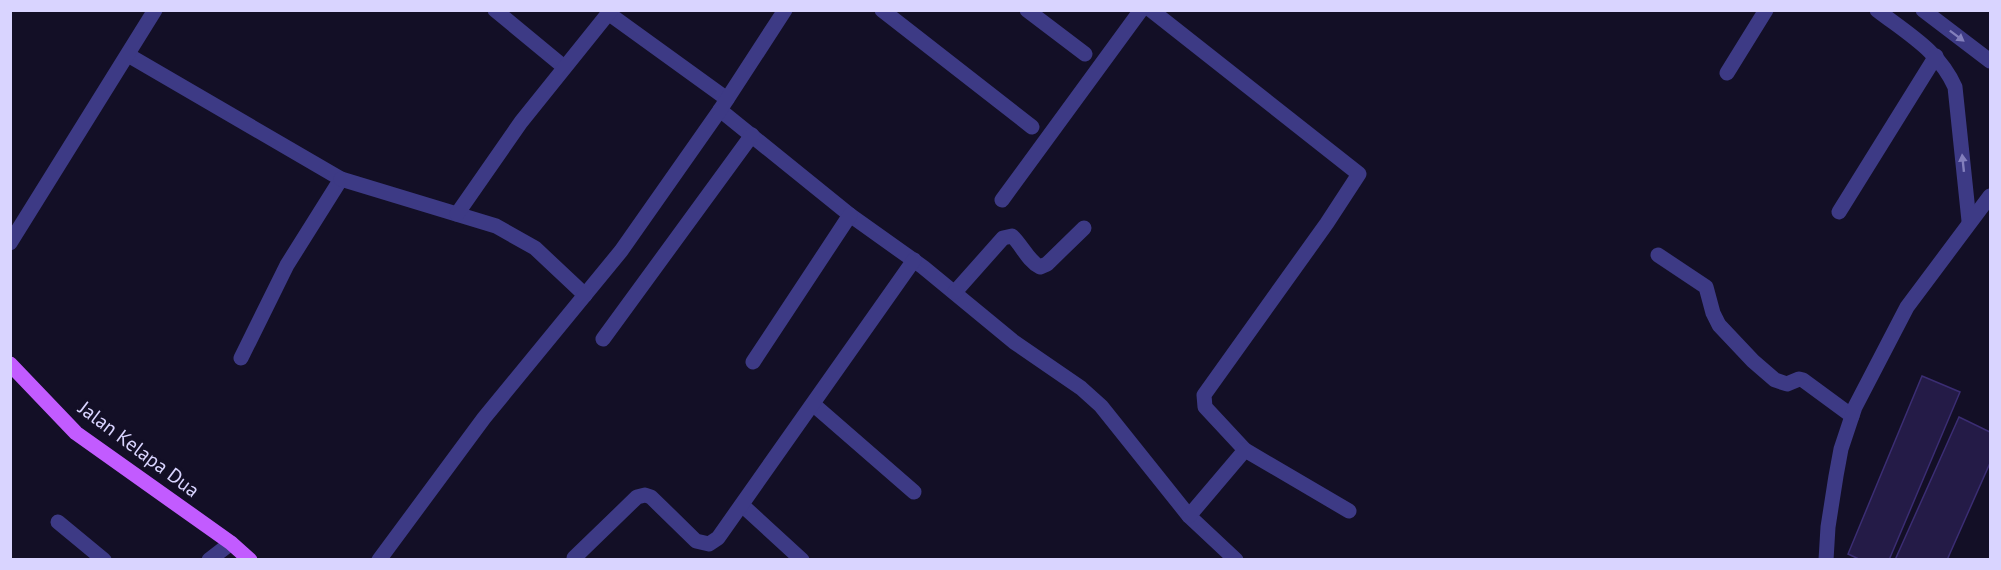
<svg xmlns="http://www.w3.org/2000/svg" width="2001" height="570" font-family="'PT Sans',sans-serif">
	<style>
		.building { fill: #241b47; stroke: #3b2d73; stroke-width: 1.5 }
		.lines { fill: none; stroke-linecap: round; stroke-linejoin: round }
		.minor { stroke: #3d3a85; stroke-width: 15 }
		.major { stroke: #c25bff; stroke-width: 15 }
		.oneway { fill: #837fbc }
		.labels { text-anchor: middle; stroke-width: 6; stroke-linejoin: round; paint-order: stroke }
		.street-label { font-size: 20px; fill: #d9d4ff; stroke: #130f26 }
	</style>
	<rect width="100%" height="100%" fill="#130f26"/>
	<g class="building">
		<polygon points="1922,376 1960,392 1889,560 1861,560 1848,554"/>
		<polygon points="1959,417 1990,432 1990,463 1947,560 1895,560"/>
	</g>
	<g class="lines">
		<g class="minor">
			<polyline points="495,10 564,67"/>
			<polyline points="882,10 1032,127"/>
			<polyline points="1027,10 1085,54"/>
			<polyline points="1151,10 1359,174 1327,223 1204,395 1205,407 1245,450"/>
			<path d="M1877,10c31,24 62,41 78,77l14,134"/>
			<polyline points="1923,10 1990,61"/>
			<polyline points="608,13 727,99"/>
			<polyline points="128,55 341,179 287,265 241,358"/>
			<polyline points="1727,73 1766,10"/>
			<polyline points="720,110 850,215 923,267 1014,342 1081,388 1101,406 1189,516 1236,560"/>
			<polyline points="341,179 496,226 535,248 585,295"/>
			<polyline points="1002,200 1141,10"/>
			<polyline points="1839,212 1936,56"/>
			<polyline points="457,214 521,122 611,10"/>
			<polyline points="10,243 155,10"/>
			<polyline points="1658,255 1706,287 1713,313 1719,325 1753,361 1775,380 1787,384 1799,379 1803,380 1852,416"/>
			<path d="M955,292l48,-54 9,-2c10,9 15,24 28,31l7,-3 37,-36"/>
			<polyline points="603,339 752,135"/>
			<polyline points="753,362 850,215"/>
			<polyline points="814,405 914,492"/>
			<polyline points="742,505 802,560"/>
			<polyline points="1189,516 1245,450 1349,511"/>
			<polyline points="58,522 104,560"/>
			<polyline points="574,558 637,497 645,495 651,497 696,541 709,544 718,538 914,260"/>
			<polyline points="209,560 231,543"/>
			<polyline points="379,560 484,418 621,251 720,110 785,10"/>
			<polyline points="1826,560 1828,527 1836,476 1841,449 1855,407 1907,307 1990,196"/>
		</g>
		<polyline class="major" points="10,364 76,433 231,543 250,560"/>
	</g>
	<defs><path id="oneway-solid" d="M-6-.8H1V-3.2L6.5 0L1 3.2V.8H-6Z" transform="scale(1.5)"/></defs>
	<g class="oneway">
		<use href="#oneway-solid" transform="translate(1957 36) rotate(37)"/>
		<use href="#oneway-solid" transform="translate(1963 163) rotate(-96)"/>
	</g>
	<g class="labels">
		<g class="street-label">
			<text transform="translate(139 449) rotate(37)" y="7">Jalan Kelapa Dua</text>
		</g>
	</g>
	<rect width="2001" height="570" fill="none" stroke="#d9d4ff" stroke-width="24"/>
</svg>
